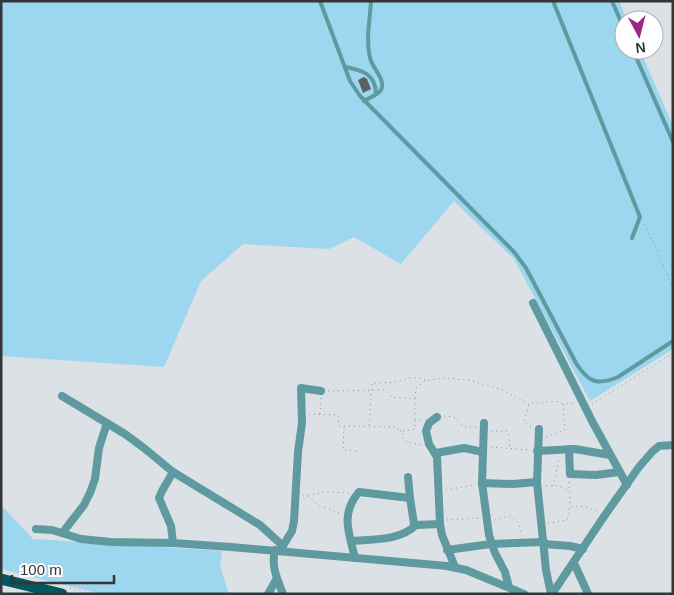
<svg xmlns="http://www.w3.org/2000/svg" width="674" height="595" font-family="Arial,sans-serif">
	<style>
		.green { fill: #9cd6ef }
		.building { fill: #5d6064 }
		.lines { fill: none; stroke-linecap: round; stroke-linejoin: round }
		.path { stroke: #8d9193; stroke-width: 1; stroke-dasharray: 1 4; stroke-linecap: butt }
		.lane { stroke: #5f9aa1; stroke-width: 4 }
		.street { stroke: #5f9aa1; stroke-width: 8 }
		.primary { stroke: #03575f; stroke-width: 11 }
	</style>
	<rect width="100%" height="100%" fill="#dbe1e4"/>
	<g class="green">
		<polygon points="1,1 619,1 627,20 624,20 624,50 640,50 673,126 673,349 590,401 514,259 454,201 401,264 354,237 329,249 243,244 201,281 164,367 1,356"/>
		<polygon points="1,505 33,539 222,551 220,566 229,594 101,594 1,569"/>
	</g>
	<polygon class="building" points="364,77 367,79 371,89 363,93 358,80"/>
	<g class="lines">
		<g class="path">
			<polyline points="644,224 658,252 673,290"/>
			<polyline points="328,391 386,390 391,397 415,399 415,419 423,421"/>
			<polyline points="415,398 416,388 425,381 444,378 468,380 503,390 529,404"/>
			<polyline points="592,404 673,353"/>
			<polyline points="309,414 338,415 339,426 398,427 398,431 403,431 402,438 406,442 421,445"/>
			<polyline points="320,414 321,397"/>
			<polyline points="444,416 454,417 464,427 476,427"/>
			<path d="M369,425l3,-42c8,0 17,0 25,-2 10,-2 18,-6 28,-1"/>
			<polyline points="344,427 343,450 356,451"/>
			<polyline points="531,427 524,422 529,404 555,401 562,403"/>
			<polyline points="403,431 415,429 415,419"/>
			<polyline points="491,431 507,431 509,436 510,448"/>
			<polyline points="546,437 565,430 563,404 574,403"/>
			<polyline points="491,447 529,450"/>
			<polyline points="569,482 570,506 587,507 599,512"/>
			<polyline points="546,486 558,486 568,490"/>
			<polyline points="553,486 559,458"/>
			<polyline points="446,490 474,485"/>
			<polyline points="303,496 325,492 349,493"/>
			<polyline points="308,496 318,505 342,514"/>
			<polyline points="447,520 480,518"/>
			<polyline points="495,520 509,516 513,517 519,524 522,536"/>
			<polyline points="548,523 567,520 570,506"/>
			<polyline points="70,588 92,594"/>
		</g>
		<g class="lane">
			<path d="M320,1l30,80 10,15 154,156 12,16 50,95c12,19 21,23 42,14l55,-36"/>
			<polyline points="553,1 640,217 632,238"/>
			<polyline points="612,1 624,29"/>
			<polyline points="633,50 673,142"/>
			<path d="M345,67c17,3 31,7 31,27"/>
			<path d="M364,101c5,-3 14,-6 17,-11 5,-9 -7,-21 -10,-29 -6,-19 -1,-41 0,-60"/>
		</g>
		<g class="street">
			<polyline points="533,303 592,421 627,485"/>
			<polyline points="62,396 125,434 144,448 173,472 260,525 283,546"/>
			<polyline points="437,417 429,423 426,431 429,444 437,457 440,524 442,535 455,567"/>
			<polyline points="484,423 482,483 489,535 495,553 505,572 509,587"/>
			<polyline points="539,429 537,482 546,570 551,594"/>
			<polyline points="569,449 570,474 596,475 619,472"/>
			<polyline points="537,451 575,449 610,455"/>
			<polyline points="436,453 464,448 483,452"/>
			<polyline points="173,472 162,491 159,498 171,526 173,543"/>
			<polyline points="408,477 410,498"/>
			<polyline points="482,483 513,484 537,482"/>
			<polyline points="36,529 52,530 81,539 111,542 173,543 231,547 447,566 466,570 524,594"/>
			<polyline points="63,532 84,505 90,493 95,479 99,448 107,423"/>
			<path d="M351,541c21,-2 49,0 65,-16"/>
			<polyline points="544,544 570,546 583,549"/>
			<polyline points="281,549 292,531 294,521 298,452 302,423 301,388 321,391"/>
			<path d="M275,550c-4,17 2,28 8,44"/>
			<polyline points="447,550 491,544 544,542"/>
			<path d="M355,558c-6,-25 -15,-44 4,-66l51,6 4,26 2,1 24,-1"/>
			<polyline points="574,563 588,594"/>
			<polyline points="268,594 276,580"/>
			<polyline points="552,594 605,515 639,467 652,452 659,446 673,445"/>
		</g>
		<polyline class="primary" points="1,579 62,594"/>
	</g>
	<rect width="674" height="595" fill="none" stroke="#333536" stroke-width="5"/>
	<g transform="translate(639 35) rotate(173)"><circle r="24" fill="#ffffff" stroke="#adaeaf"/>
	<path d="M0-4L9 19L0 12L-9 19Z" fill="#9a2785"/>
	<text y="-8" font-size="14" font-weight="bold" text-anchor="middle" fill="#333536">N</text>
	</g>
	<path d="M12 575v8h102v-8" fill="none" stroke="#333536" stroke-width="2.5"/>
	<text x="20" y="575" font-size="15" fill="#333536" stroke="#ffffff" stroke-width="4" paint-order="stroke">100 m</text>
</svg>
